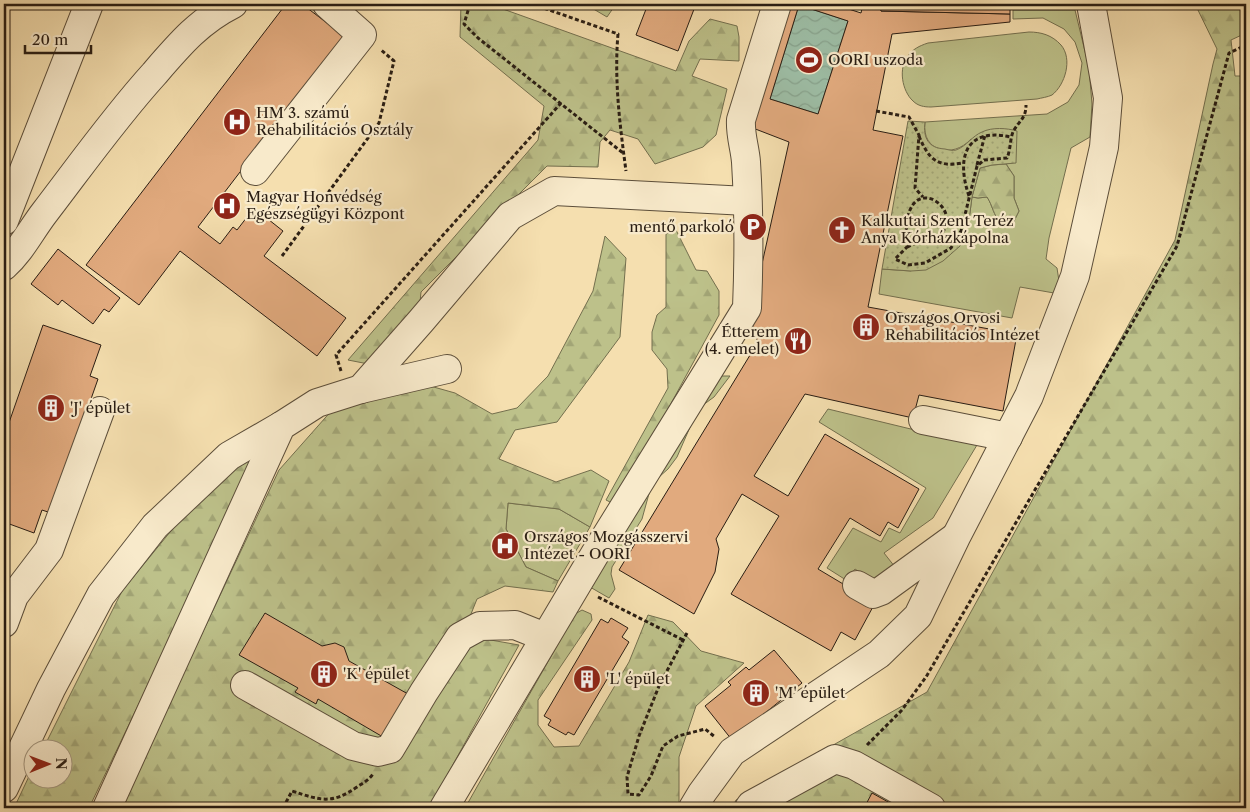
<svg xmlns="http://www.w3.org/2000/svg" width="1250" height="812" font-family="'Libre Caslon Text',serif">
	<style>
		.grass { fill: #bdc18a; stroke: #736f4e }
		.forest { fill: url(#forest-firs); stroke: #736f4e }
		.park { fill: url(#park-dots); stroke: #736f4e }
		.water { fill: url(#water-waves); stroke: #6f7d6b }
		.building { fill: #e1aa7e; stroke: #291d13; fill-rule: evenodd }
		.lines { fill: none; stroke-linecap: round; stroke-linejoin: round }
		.minor-casing { stroke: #5c4e3a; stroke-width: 30 }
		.path { stroke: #291d13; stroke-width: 3; stroke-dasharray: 4 2.5; stroke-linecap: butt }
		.minor { stroke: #f8eacb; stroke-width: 28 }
		.labels { text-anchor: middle; stroke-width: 4.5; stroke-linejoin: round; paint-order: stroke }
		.poi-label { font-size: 15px; fill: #291d13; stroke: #f8eacb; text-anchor: start }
	</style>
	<defs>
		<pattern id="forest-firs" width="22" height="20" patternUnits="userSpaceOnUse" patternTransform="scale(1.25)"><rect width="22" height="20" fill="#bdc18a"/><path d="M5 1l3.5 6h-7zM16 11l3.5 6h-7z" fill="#a2a576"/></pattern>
		<pattern id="park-dots" width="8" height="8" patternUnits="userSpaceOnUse" patternTransform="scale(1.25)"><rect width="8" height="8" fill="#bdc18a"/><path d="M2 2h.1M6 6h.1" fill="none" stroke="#a2a576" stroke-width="1.8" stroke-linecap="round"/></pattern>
		<pattern id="water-waves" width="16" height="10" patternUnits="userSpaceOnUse" patternTransform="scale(1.25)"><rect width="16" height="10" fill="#9dbda5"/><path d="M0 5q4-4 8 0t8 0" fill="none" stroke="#87a28d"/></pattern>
	</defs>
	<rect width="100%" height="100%" fill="#f5dfaf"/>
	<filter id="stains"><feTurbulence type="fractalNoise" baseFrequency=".004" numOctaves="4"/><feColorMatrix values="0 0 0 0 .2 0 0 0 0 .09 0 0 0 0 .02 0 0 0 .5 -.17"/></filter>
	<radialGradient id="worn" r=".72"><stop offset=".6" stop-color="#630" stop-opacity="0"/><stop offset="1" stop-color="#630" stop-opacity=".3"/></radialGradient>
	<g class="grass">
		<path d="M1013,10h62l14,58 3,36 -2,33 -19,11 -22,90 -3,21 11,9 2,13 -5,12 -34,-6 -8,31 -133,-24 3,-25 29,2 58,-51 3,-23 6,1 9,-1c6,9 6,18 14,26h12l6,-12 -5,-13v-22l-8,-12 10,-2 -45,-23c-18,20 -50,13 -46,-17l122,-8 21,-12 11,-17 3,-22 -7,-21 -11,-13 -21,-11 -30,1z"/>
		<path d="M1029,32c12,0 23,3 32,13 12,14 4,40 -9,50 -4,2 -11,3 -15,4l-106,8c-7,0 -13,-1 -18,-6 -11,-10 -15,-33 -5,-45 5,-7 11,-10 20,-13z"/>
		<polygon points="722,376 730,376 714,397 703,405 694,418 677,457 668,469 659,477 650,490 642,519 612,567 611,574 615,589 609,598 590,587 706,387"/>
		<polygon points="828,409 977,445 933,518 884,553 895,567 875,582 855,569 846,580 827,568 853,528 881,542 889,528 900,533 926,488 819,422"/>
		<polygon points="508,503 559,509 590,527 558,581 526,567 506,529"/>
	</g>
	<g class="forest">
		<polygon points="461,4 489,4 676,71 689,41 710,19 737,26 739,37 739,61 700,59 692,76 727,89 716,135 703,147 655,164 638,139 610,130 600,142 598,167 547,166 421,292 416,344 394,369 348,360 538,140 544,106 460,37"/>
		<polygon points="585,4 616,4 607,17"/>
		<polygon points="1195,4 1246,4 1246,33 1231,40 1235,76 1246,76 1246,808 732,808 736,800 927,692 1175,240 1213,64 1217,49"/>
		<path d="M1006,164l8,12v22l5,13 -6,12h-12c-8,-8 -8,-17 -14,-26l-9,1 -6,-1 8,-29 12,-3z"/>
		<polygon points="676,230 696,270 707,271 719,291 719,315 616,505 606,500 668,388 667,369 652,350 652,332 657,315 666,307 666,234"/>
		<polygon points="605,236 626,258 620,337 557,422 515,430 499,459 556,482 591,470 609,481 590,527 559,509 508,503 506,529 526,567 558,581 553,592 505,586 477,599 469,619 485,639 519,645 429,808 120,808 279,470 333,409 423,384 455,393 492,414 517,408 548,376 593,291"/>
		<polygon points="245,455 258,455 89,808 14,808 32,770 32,780 62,780 62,750 43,749 122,591 197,499"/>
		<polygon points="582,610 591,614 592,620 538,700 538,725 554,747 579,746 629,662 648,615 673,622 701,651 744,663 696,706 679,757 679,806 678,808 465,808 575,614"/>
	</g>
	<path class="park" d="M908,121l17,1c-2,16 3,26 20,27 4,1 8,2 11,1 11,-4 16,-14 26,-18 10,-5 25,-4 35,-1l-1,32 -24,2 -12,3 -8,29 -3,23 -9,26 -17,15 -17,9 -15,1 -29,-2z"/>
	<polygon class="water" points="799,5 848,21 818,114 770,99"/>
	<g class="building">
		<polygon points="286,4 302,4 344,36 198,227 220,244 233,227 237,230 254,208 283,231 264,256 346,318 317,356 180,251 139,305 86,265"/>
		<polygon points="648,4 696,4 678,51 636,35"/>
		<path d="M786,4h47l28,9 2,-9h18v7l129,3v8l-118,12 -19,96 30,6 -35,171 149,27 -14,77 -84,-16 -6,23 -108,-24 -51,82 34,20 37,-62 94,55 -21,39 -10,-6 -8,14 -30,-18 -32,51 57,34 -20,37 -14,-8 -10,19 -100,-57 48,-78 -37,-22 -26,45 3,10 -4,23 -21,42 -75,-44 139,-228 -5,-12v-6l4,-10 3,-4 -4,-19 33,-149 -44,-17zM799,5l49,16 -30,93 -48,-15z"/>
		<polygon points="881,4 1010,4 1010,14 881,11"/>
		<polygon points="58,249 120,298 109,312 104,309 93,324 62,300 58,305 31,284"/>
		<polygon points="43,325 101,345 90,376 98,379 51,513 42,510 34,533 4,522 4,437"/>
		<polygon points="265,613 322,646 335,643 344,647 349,661 408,694 383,737 318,699 316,704 295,692 298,688 239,655"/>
		<polygon points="611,618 628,628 622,637 629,642 574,735 568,732 566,735 548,725 551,720 544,716 601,619 608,623"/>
		<polygon points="774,650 802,683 732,740 705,706 731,685 728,682 746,667 749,670"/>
		<polygon points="872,793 899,808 864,808"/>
	</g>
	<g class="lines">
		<g class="minor-casing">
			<g id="minor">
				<polyline points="255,171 362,35 327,4"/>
				<polyline points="4,221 89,4"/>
				<path d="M4,266c17,-15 27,-36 41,-54 36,-47 70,-95 109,-138 25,-29 45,-53 79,-70"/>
				<polyline points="361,389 447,369"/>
				<polyline points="923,420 1008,437"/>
				<polyline points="857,585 873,594 881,591 954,538"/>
				<polyline points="4,623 14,596 49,550 100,411"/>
				<polyline points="245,685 353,746 378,752 390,749 424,692 460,637 480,626 515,625 545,637"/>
				<polyline points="4,788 51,689 101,595 155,526 229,456 281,426"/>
				<polyline points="107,808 281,426 317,403 361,389 421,321 510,216 554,191 747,201"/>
				<path d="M444,808l151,-254 152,-246c2,-48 2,-98 -1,-146 -1,-14 -6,-27 -5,-42l36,-116"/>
				<polyline points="693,808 702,793 732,752 879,654 918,616 957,535 1029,396 1075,276 1104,147 1108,98 1091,4"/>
				<polyline points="749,808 751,805 835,759 854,765 931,808"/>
			</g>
		</g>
		<g class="path">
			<polyline points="470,4 464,24 478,38 623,153"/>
			<path d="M532,4l86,30c-4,46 2,92 8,137"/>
			<polyline points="851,7 852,4"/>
			<polyline points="876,111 909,117 919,135 915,188 923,197"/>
			<path d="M919,136c9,22 18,32 43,27"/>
			<polyline points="977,165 985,135"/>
			<path d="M969,196c-13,-38 -4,-69 42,-59"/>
			<polyline points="947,221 964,219"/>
			<path d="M907,247c5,-2 10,-5 15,-6 5,0 10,0 15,-4 36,-26 -39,-78 -30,10l-12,12 13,6 17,-2 26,-15 10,-17 16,-65 7,-6 23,-2c4,-9 3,-22 7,-28 6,-10 12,-12 12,-25"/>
			<polyline points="282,256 379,123 394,61 380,49"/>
			<polyline points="341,371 336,355 561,103"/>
			<polyline points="598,597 683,640"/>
			<polyline points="687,633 659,686 639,736 627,777 628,794 639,795 651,776 663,746 678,736 705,729 715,737"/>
			<polyline points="867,745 902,710 926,677 1177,246 1229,53 1246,45"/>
			<path d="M283,808l9,-17c28,9 39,14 65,-4 6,-4 12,-7 16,-13"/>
		</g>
		<use href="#minor" class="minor"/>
	</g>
	<defs>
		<g id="stadium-disc" transform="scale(1.4375)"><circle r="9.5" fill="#8f2418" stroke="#f8eacb"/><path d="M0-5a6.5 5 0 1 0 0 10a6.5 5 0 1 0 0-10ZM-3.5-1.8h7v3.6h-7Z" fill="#fff"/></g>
		<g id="hospital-disc" transform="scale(1.4375)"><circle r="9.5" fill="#8f2418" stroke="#f8eacb"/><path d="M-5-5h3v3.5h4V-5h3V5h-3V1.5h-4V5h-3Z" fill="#fff"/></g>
		<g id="parking-disc" transform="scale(1.4375)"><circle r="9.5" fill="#8f2418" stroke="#f8eacb"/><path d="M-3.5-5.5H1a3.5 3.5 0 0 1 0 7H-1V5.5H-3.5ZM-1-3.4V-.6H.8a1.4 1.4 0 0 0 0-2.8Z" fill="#fff"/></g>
		<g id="church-disc" transform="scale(1.4375)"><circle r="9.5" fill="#8f2418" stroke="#f8eacb"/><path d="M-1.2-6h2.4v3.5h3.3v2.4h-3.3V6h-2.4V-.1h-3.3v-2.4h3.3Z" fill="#fff"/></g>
		<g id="building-disc" transform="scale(1.4375)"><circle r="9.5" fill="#8f2418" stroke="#f8eacb"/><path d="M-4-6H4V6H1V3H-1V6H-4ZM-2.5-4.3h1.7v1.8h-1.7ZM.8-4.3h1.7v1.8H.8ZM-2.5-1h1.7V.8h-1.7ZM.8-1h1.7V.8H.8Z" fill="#fff"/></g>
		<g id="restaurant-disc" transform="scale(1.4375)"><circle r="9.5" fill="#8f2418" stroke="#f8eacb"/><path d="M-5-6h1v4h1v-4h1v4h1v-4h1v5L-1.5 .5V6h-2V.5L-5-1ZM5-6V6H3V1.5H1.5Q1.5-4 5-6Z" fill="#fff"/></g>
	</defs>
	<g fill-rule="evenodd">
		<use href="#stadium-disc" x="809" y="60"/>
		<use href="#hospital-disc" x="237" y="122"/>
		<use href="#hospital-disc" x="227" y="206"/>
		<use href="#parking-disc" x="753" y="227"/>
		<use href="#church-disc" x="842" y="230"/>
		<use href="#building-disc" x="866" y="327"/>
		<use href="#restaurant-disc" x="798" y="341"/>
		<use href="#building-disc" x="51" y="408"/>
		<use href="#hospital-disc" x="505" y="546"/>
		<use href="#building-disc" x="324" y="674"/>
		<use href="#building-disc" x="587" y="679"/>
		<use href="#building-disc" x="756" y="693"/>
	</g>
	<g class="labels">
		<g class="poi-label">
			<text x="828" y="65">OORI uszoda</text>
			<text x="256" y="118">HM 3. számú<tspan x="256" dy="17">Rehabilitációs Osztály</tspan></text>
			<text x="246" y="202">Magyar Honvédség<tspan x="246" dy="17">Egészségügyi Központ</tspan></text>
			<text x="861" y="226">Kalkuttai Szent Teréz<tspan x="861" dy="17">Anya Kórházkápolna</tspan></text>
			<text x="734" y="232" text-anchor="end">mentő parkoló</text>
			<text x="885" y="323">Országos Orvosi<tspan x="885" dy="17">Rehabilitációs Intézet</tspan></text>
			<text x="779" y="337" text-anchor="end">Étterem<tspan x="779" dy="17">(4. emelet)</tspan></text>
			<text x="70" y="413">'J' épület</text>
			<text x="524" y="542">Országos Mozgásszervi<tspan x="524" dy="17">Intézet - OORI</tspan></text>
			<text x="343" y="679">'K' épület</text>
			<text x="606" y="684">'L' épület</text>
			<text x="775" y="698">'M' épület</text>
		</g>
	</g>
	<rect width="1250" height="812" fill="none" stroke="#f5dfaf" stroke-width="20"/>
	<rect x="5" y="5" width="1240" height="802" fill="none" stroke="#291d13" stroke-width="2.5"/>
	<rect x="10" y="10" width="1230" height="792" fill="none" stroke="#291d13"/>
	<g transform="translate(48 764) rotate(89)"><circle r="24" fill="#f8eacb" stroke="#a59881"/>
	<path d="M0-4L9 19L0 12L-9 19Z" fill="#8f2418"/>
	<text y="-8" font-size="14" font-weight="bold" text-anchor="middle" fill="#291d13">N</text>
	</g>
	<path d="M25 45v8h66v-8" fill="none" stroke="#291d13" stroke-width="2.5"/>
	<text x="32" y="45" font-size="15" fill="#291d13" stroke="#f8eacb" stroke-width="4" paint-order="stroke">20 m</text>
	<rect width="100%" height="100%" filter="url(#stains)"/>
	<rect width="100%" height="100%" fill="url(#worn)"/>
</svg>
